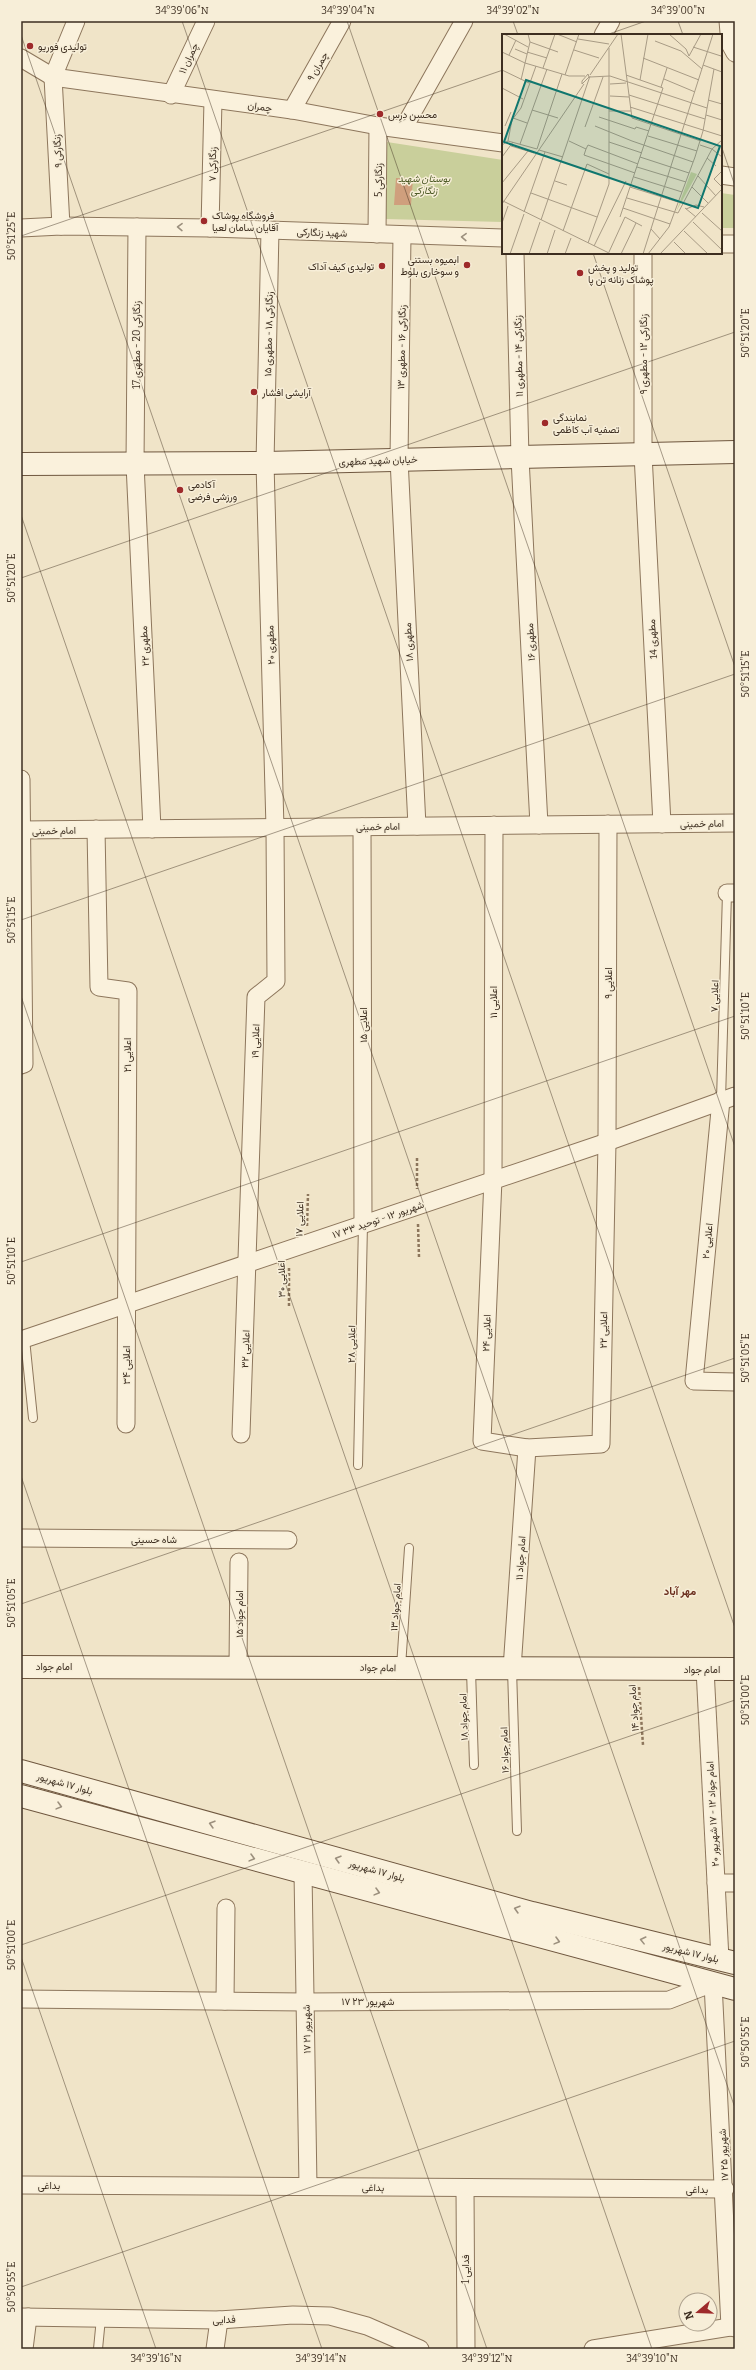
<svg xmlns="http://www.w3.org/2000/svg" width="756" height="2370" font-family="Bitter,Vazirmatn,serif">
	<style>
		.green { fill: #c9cf9b }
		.building { fill: #cf9f7d }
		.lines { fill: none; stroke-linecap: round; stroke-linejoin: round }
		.lane-casing { stroke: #8d765c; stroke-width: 10 }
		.street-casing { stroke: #8d765c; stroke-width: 19 }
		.secondary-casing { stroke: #6f573f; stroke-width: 24 }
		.path { stroke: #8d765c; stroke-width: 2.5; stroke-dasharray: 3 2; stroke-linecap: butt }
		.lane { stroke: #faf1dc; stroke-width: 8 }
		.street { stroke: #faf1dc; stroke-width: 17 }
		.secondary { stroke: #faf1dc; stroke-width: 22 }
		.oneway { stroke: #9c907e }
		.ticks { fill: none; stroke: #3d2e20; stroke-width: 1; stroke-opacity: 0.45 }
		.poi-dot { fill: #9e2a2b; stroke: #f7eed8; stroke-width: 1.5 }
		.labels { text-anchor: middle; stroke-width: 3; stroke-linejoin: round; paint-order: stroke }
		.poi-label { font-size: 10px; fill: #3d2e20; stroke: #f7eed8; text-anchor: start }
		.street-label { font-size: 10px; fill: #3d2e20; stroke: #f7eed8 }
		.park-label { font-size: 10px; font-style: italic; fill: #4d5a26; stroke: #f7eed8 }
		.neighbourhood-label { font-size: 11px; font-weight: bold; fill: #6b2e1e; stroke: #f7eed8 }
		.inset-road { fill: none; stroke: #a89b85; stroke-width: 1 }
		.view { fill: #0f766e; fill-opacity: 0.15; stroke: #0f766e; stroke-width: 2 }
		.inset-edge { fill: none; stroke: #3d2e20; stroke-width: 2 }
		.neatline { fill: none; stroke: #3d2e20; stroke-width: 1.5 }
		.ticks-label { font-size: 10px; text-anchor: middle; fill: #3d2e20 }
	</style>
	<rect width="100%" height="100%" fill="#f0e4c8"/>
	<g class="green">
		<polygon points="387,142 503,160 503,222 385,219"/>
		<polygon points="721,193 735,195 735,228 721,228"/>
	</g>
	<polygon class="building" points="396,178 413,179 411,205 394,205"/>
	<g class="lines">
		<g class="lane-casing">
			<g id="lane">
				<polyline points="721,1100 727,893"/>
				<polyline points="25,1339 33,1418"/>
				<polyline points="358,1465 363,1224"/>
				<polyline points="401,1667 409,1548"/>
				<polyline points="512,1669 517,1831"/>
				<polyline points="471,1670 474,1765"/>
				<polyline points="98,2349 101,2318"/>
			</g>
		</g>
		<g class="street-casing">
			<g id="street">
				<polyline points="728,21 730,44 735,53"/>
				<polyline points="603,35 611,21"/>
				<polyline points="21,58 53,77 292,110 378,126 503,143"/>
				<polyline points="171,95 206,21"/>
				<polyline points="292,110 342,21"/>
				<polyline points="403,129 464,21"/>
				<polyline points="721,175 735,177"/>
				<polyline points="61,226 53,77 76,21"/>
				<polyline points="137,227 135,464 152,829"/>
				<polyline points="21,228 61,226 210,228 503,238"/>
				<polyline points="210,228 213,100"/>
				<polyline points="377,234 378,126"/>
				<polyline points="402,235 399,459 417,826"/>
				<polyline points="721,244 735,244"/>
				<polyline points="515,253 520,458 539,825"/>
				<polyline points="643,253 643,454 662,824"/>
				<polyline points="21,779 24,1064 21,1065"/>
				<polyline points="494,825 493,1179 482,1441 527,1448 601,1444 607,1142 608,824"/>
				<polyline points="362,827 363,1224"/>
				<polyline points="96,829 99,987 128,991 126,1424"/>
				<polyline points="21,830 735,823"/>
				<polyline points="727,893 735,893"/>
				<polyline points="721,1100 694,1381 735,1382"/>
				<polyline points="21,1340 607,1142 735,1096"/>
				<polyline points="241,1434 256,997 276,981 275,828 265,463 270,230"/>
				<polyline points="21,1538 288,1540"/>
				<polyline points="238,1666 239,1562"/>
				<polyline points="512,1669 527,1448"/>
				<polyline points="705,1669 720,1959"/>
				<polyline points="303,1872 308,2186"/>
				<polyline points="716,1883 735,1883"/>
				<polyline points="21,1999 305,2002 669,2000 713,1983 730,2327"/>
				<polyline points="225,2001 226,1908"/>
				<polyline points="21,2185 725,2189"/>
				<polyline points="465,2189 466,2349"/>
				<polyline points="21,2317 219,2320 293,2315 330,2316 367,2326 420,2349"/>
				<polyline points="24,2349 28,2317"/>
				<polyline points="215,2349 219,2320"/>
				<polyline points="593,2349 730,2327 735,2328"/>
			</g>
		</g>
		<g class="secondary-casing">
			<g id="secondary">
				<polyline points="21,464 265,463 735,452"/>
				<polyline points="21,1667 735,1669"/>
				<polyline points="21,1771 532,1913 735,1963"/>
				<polyline points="21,1796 735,1989"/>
			</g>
		</g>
		<g class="path">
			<polyline points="417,1158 417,1189"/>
			<polyline points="418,1224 419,1257"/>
			<polyline points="307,1226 308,1194"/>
			<polyline points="289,1268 289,1307"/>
			<polyline points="639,1687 643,1745"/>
		</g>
		<use href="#lane" class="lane"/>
		<use href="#street" class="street"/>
		<use href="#secondary" class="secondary"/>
	</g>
	<defs><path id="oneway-chevron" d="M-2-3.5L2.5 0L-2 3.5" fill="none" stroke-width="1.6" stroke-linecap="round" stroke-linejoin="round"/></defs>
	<g class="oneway">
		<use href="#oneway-chevron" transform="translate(180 227) rotate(-179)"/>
		<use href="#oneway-chevron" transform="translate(464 237) rotate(-178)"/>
		<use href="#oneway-chevron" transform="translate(59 1806) rotate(15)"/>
		<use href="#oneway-chevron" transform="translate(212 1824) rotate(-164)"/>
		<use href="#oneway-chevron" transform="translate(252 1858) rotate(15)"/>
		<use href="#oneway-chevron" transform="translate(338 1859) rotate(-164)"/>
		<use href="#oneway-chevron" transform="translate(377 1892) rotate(15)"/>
		<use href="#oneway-chevron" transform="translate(517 1909) rotate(-164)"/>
		<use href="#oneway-chevron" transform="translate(643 1940) rotate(-166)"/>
		<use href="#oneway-chevron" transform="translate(557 1941) rotate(15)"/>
	</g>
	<path class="ticks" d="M182,21l553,1607M347,21l388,1126M513,21l5,14M678,21l5,14M21,35l714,2073M606,35l40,-14M721,145l14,41M21,236l482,-166M593,253l142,414M21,515l631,1834M21,578l714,-246M21,920l714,-246M21,996l466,1353M21,1262l714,-246M21,1476l301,873M21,1604l714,-246M21,1945l714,-245M21,1957l135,392M21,2287l714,-246"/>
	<g class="poi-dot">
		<circle cx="30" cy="46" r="4"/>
		<circle cx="380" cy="114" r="4"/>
		<circle cx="204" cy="221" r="4"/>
		<circle cx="467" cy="265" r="4"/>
		<circle cx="382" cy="266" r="4"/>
		<circle cx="580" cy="273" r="4"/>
		<circle cx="254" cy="392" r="4"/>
		<circle cx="545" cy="423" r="4"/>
		<circle cx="180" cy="490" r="4"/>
	</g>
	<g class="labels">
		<g class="poi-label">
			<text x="38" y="50">تولیدی فوریو</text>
			<text x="388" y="118">محسن دِرِس</text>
			<text x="212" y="219">فروشگاه پوشاک<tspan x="212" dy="12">آقایان سامان لعیا</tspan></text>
			<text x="459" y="263" text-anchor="end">ابمیوه بستنی<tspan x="459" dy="12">و ‌سوخاری بلوط</tspan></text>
			<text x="374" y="270" text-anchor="end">تولیدی کیف آداک</text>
			<text x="588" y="271">تولید و پخش<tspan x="588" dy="12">پوشاک زنانه تن پا</tspan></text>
			<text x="262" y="396">آرایشی افشار</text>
			<text x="553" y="421">نمایندگی<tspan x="553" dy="12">تصفیه آب کاظمی</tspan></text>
			<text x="188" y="488">آکادمی<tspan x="188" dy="12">ورزشی فرضی</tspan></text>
		</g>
		<g class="street-label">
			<text transform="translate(188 58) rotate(-65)" y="4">چمران ۱۱</text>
			<text transform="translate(317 66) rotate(-60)" y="4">چمران ۹</text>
			<text transform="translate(260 106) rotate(8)" y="4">چمران</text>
			<text transform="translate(57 151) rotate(-93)" y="4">زنگارکی ۹</text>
			<text transform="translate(212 164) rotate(-89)" y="4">زنگارکی ۷</text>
			<text transform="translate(378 180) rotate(-90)" y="4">زنگارکی 5</text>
			<text transform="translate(322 232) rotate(2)" y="4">شهید زنگارکی</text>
			<text transform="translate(268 334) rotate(-89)" y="4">زنگارکی ۱۸ - مطهری ۱۵</text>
			<text transform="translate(136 345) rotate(-90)" y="4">زنگارکی 20 - مطهری 17</text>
			<text transform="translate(401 347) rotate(-89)" y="4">زنگارکی ۱۶ - مطهری ۱۳</text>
			<text transform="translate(643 354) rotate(-90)" y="4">زنگارکی ۱۲ - مطهری ۹</text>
			<text transform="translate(518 356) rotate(-91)" y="4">زنگارکی ۱۴ - مطهری ۱۱</text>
			<text transform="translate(378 460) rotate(-2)" y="4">خیابان شهید مطهری</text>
			<text transform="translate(652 639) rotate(-93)" y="4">مطهری 14</text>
			<text transform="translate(408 642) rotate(-93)" y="4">مطهری ۱۸</text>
			<text transform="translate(530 642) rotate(-93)" y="4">مطهری ۱۶</text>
			<text transform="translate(270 645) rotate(-92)" y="4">مطهری ۲۰</text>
			<text transform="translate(144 646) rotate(-93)" y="4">مطهری ۲۲</text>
			<text transform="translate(702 823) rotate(-1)" y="4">امام خمینی</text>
			<text transform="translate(378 826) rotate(-1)" y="4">امام خمینی</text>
			<text transform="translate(54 830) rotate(-1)" y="4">امام خمینی</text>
			<text transform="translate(608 983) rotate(-90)" y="4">اعلایی ۹</text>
			<text transform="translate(714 996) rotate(-88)" y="4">اعلایی ۷</text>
			<text transform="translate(493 1002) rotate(-90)" y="4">اعلایی ۱۱</text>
			<text transform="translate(363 1025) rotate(-90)" y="4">اعلایی ۱۵</text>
			<text transform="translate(255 1041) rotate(-88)" y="4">اعلایی ۱۹</text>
			<text transform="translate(127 1055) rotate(-90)" y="4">اعلایی ۲۱</text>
			<text transform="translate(299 1219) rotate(-88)" y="4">اعلایی ۱۷</text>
			<text transform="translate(378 1219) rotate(-19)" y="4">۱۷ شهریور ۱۲ - توحید ۳۳</text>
			<text transform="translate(707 1241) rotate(-84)" y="4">اعلایی ۲۰</text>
			<text transform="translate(281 1279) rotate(-91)" y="4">اعلایی ۳۰</text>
			<text transform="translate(603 1330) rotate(-89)" y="4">اعلایی ۲۲</text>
			<text transform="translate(486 1333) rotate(-88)" y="4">اعلایی ۲۴</text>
			<text transform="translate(351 1344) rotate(-89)" y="4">اعلایی ۲۸</text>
			<text transform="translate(245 1349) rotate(-88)" y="4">اعلایی ۳۲</text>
			<text transform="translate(126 1365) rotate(-90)" y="4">اعلایی ۳۴</text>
			<text x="154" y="1543">شاه حسینی</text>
			<text transform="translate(520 1558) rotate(-86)" y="4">امام جواد ۱۱</text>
			<text transform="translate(395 1607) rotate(-86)" y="4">امام جواد ۱۳</text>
			<text transform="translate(239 1614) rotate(-90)" y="4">امام جواد ۱۵</text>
			<text x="54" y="1670">امام جواد</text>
			<text transform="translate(378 1667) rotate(1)" y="4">امام جواد</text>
			<text x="702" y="1673">امام جواد</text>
			<text transform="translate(633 1708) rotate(-94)" y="4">امام جواد ۱۴</text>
			<text transform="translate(463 1717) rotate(-92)" y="4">امام جواد ۱۸</text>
			<text transform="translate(504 1750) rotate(-92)" y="4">امام جواد ۱۶</text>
			<text transform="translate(65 1783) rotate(16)" y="4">بلوار ۱۷ شهریور</text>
			<text transform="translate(712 1814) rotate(-93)" y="4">امام جواد ۱۲ - ۱۷ شهریور ۲۰</text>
			<text transform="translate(377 1870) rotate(16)" y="4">بلوار ۱۷ شهریور</text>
			<text transform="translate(691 1952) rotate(14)" y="4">بلوار ۱۷ شهریور</text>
			<text x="368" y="2005">۱۷ شهریور ۲۳</text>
			<text transform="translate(306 2029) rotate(-91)" y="4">۱۷ شهریور ۲۱</text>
			<text transform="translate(723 2155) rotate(-93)" y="4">۱۷ شهریور ۲۵</text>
			<text x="49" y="2189">بداغی</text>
			<text transform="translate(373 2187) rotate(1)" y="4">بداغی</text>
			<text x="697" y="2193">بداغی</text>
			<text transform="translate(465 2269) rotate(-90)" y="4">فدایی 1</text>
			<text transform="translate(224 2319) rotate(-2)" y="4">فدایی</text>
		</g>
		<g class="park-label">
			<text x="424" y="182">بوستان شهید<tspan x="424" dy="12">زنگارکی</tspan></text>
		</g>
		<g class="neighbourhood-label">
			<text x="680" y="1595">مهر آباد</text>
		</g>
	</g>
	<g transform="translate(502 34)">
		<rect width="220" height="220" fill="#f0e4c8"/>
		<path d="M189,138l6,2 -21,38z" fill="#c9cf9b"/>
		<path class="inset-road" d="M2,0l24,13M55,0l20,8M119,0l11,84 69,23M167,0l17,15 3,7M76,5l31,5M153,7l26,10 21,18M28,8l28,10M191,13l28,9M13,15l12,5M72,16l25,8M0,18l23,11 44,13h16M25,18l20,6M7,21l7,-15M187,22l12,-22M141,24l56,22M201,31l19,7M41,34l12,-34M0,36l27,13M86,40l1,3 -7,7v-3zM63,41l14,-41M88,41l28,-41M88,43l20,-1 97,32M162,45l31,13M19,46l9,-38 -2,-8M138,46l8,-46M108,50l16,-1M159,53l6,-19M0,54l21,11M127,61l76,24M108,62l19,1M206,66l14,4M128,73l92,29M30,76l26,8M107,77h22M204,81l16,5M97,83l36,12 1,-2 13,4M11,84l14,5M3,92l6,-14M93,92l37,15 61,21M83,93l18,-50M146,102l49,15M6,107l29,8 25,-75M67,107l17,8M107,108l33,11M18,110l27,-75M0,111l6,-4 4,-21 9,-12 15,-42M198,111l12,4 10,8M9,112l23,7M84,115l-2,6 51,18M84,115l2,-4 50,19M37,116l24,7M0,123l11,-15M138,123l49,16M205,124l9,8M135,133l49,15M220,137l-8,8 8,8M196,142l18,20M132,143l48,15M53,147l12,4M0,149l26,-32M128,153l48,15M190,153l16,16M29,159l66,24M125,164l51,15 34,-64 10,-9M1,167l108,53M0,170l82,-120M121,174l47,16M183,174l11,9M184,175l10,-4 8,2M22,178l21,-60M200,179l20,18M118,183l43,-129 -37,-13M39,186l49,-144M191,188l29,28M0,189l6,-17M149,195l9,10M61,197l24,-67 22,10M182,197l24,23M172,208l12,12M86,209l21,-59v-136M92,212l32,-65M107,218l16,-35 17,9M8,220l14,-40M27,220l11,-32M45,220l8,-24M63,220l6,-16M119,220l15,-31M141,220l70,-220M146,220l21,-27 26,-70 8,-26 11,-62M158,220l62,-65"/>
		<path class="view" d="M24,46l194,66 -22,62 -194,-66z"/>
		<rect width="220" height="220" class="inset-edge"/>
	</g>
	<rect width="756" height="2370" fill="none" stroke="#f7eed8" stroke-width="44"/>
	<g transform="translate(698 2312) rotate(251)"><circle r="19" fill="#f7eed8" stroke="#ada18e"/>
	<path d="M0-3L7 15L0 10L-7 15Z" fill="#9e2a2b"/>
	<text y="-6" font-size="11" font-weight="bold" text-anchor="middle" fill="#3d2e20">N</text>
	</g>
	<rect x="22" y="22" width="712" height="2326" class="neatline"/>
	<g class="ticks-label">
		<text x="182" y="14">34°39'06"N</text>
		<text x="348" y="14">34°39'04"N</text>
		<text x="513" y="14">34°39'02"N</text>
		<text x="678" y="14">34°39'00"N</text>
		<text transform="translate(11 236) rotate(-90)" y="4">50°51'25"E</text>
		<text transform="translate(745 333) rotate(-90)" y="4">50°51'20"E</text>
		<text transform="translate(11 578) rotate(-90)" y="4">50°51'20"E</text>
		<text transform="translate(745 674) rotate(-90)" y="4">50°51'15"E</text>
		<text transform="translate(11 920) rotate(-90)" y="4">50°51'15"E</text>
		<text transform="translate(745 1016) rotate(-90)" y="4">50°51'10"E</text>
		<text transform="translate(11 1261) rotate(-90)" y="4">50°51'10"E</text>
		<text transform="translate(745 1358) rotate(-90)" y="4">50°51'05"E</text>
		<text transform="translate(11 1603) rotate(-90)" y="4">50°51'05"E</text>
		<text transform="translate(745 1700) rotate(-90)" y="4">50°51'00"E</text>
		<text transform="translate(11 1945) rotate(-90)" y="4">50°51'00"E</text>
		<text transform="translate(745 2042) rotate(-90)" y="4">50°50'55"E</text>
		<text transform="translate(11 2287) rotate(-90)" y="4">50°50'55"E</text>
		<text x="156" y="2362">34°39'16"N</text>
		<text x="321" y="2362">34°39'14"N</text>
		<text x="487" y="2362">34°39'12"N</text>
		<text x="652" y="2362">34°39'10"N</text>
	</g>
</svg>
